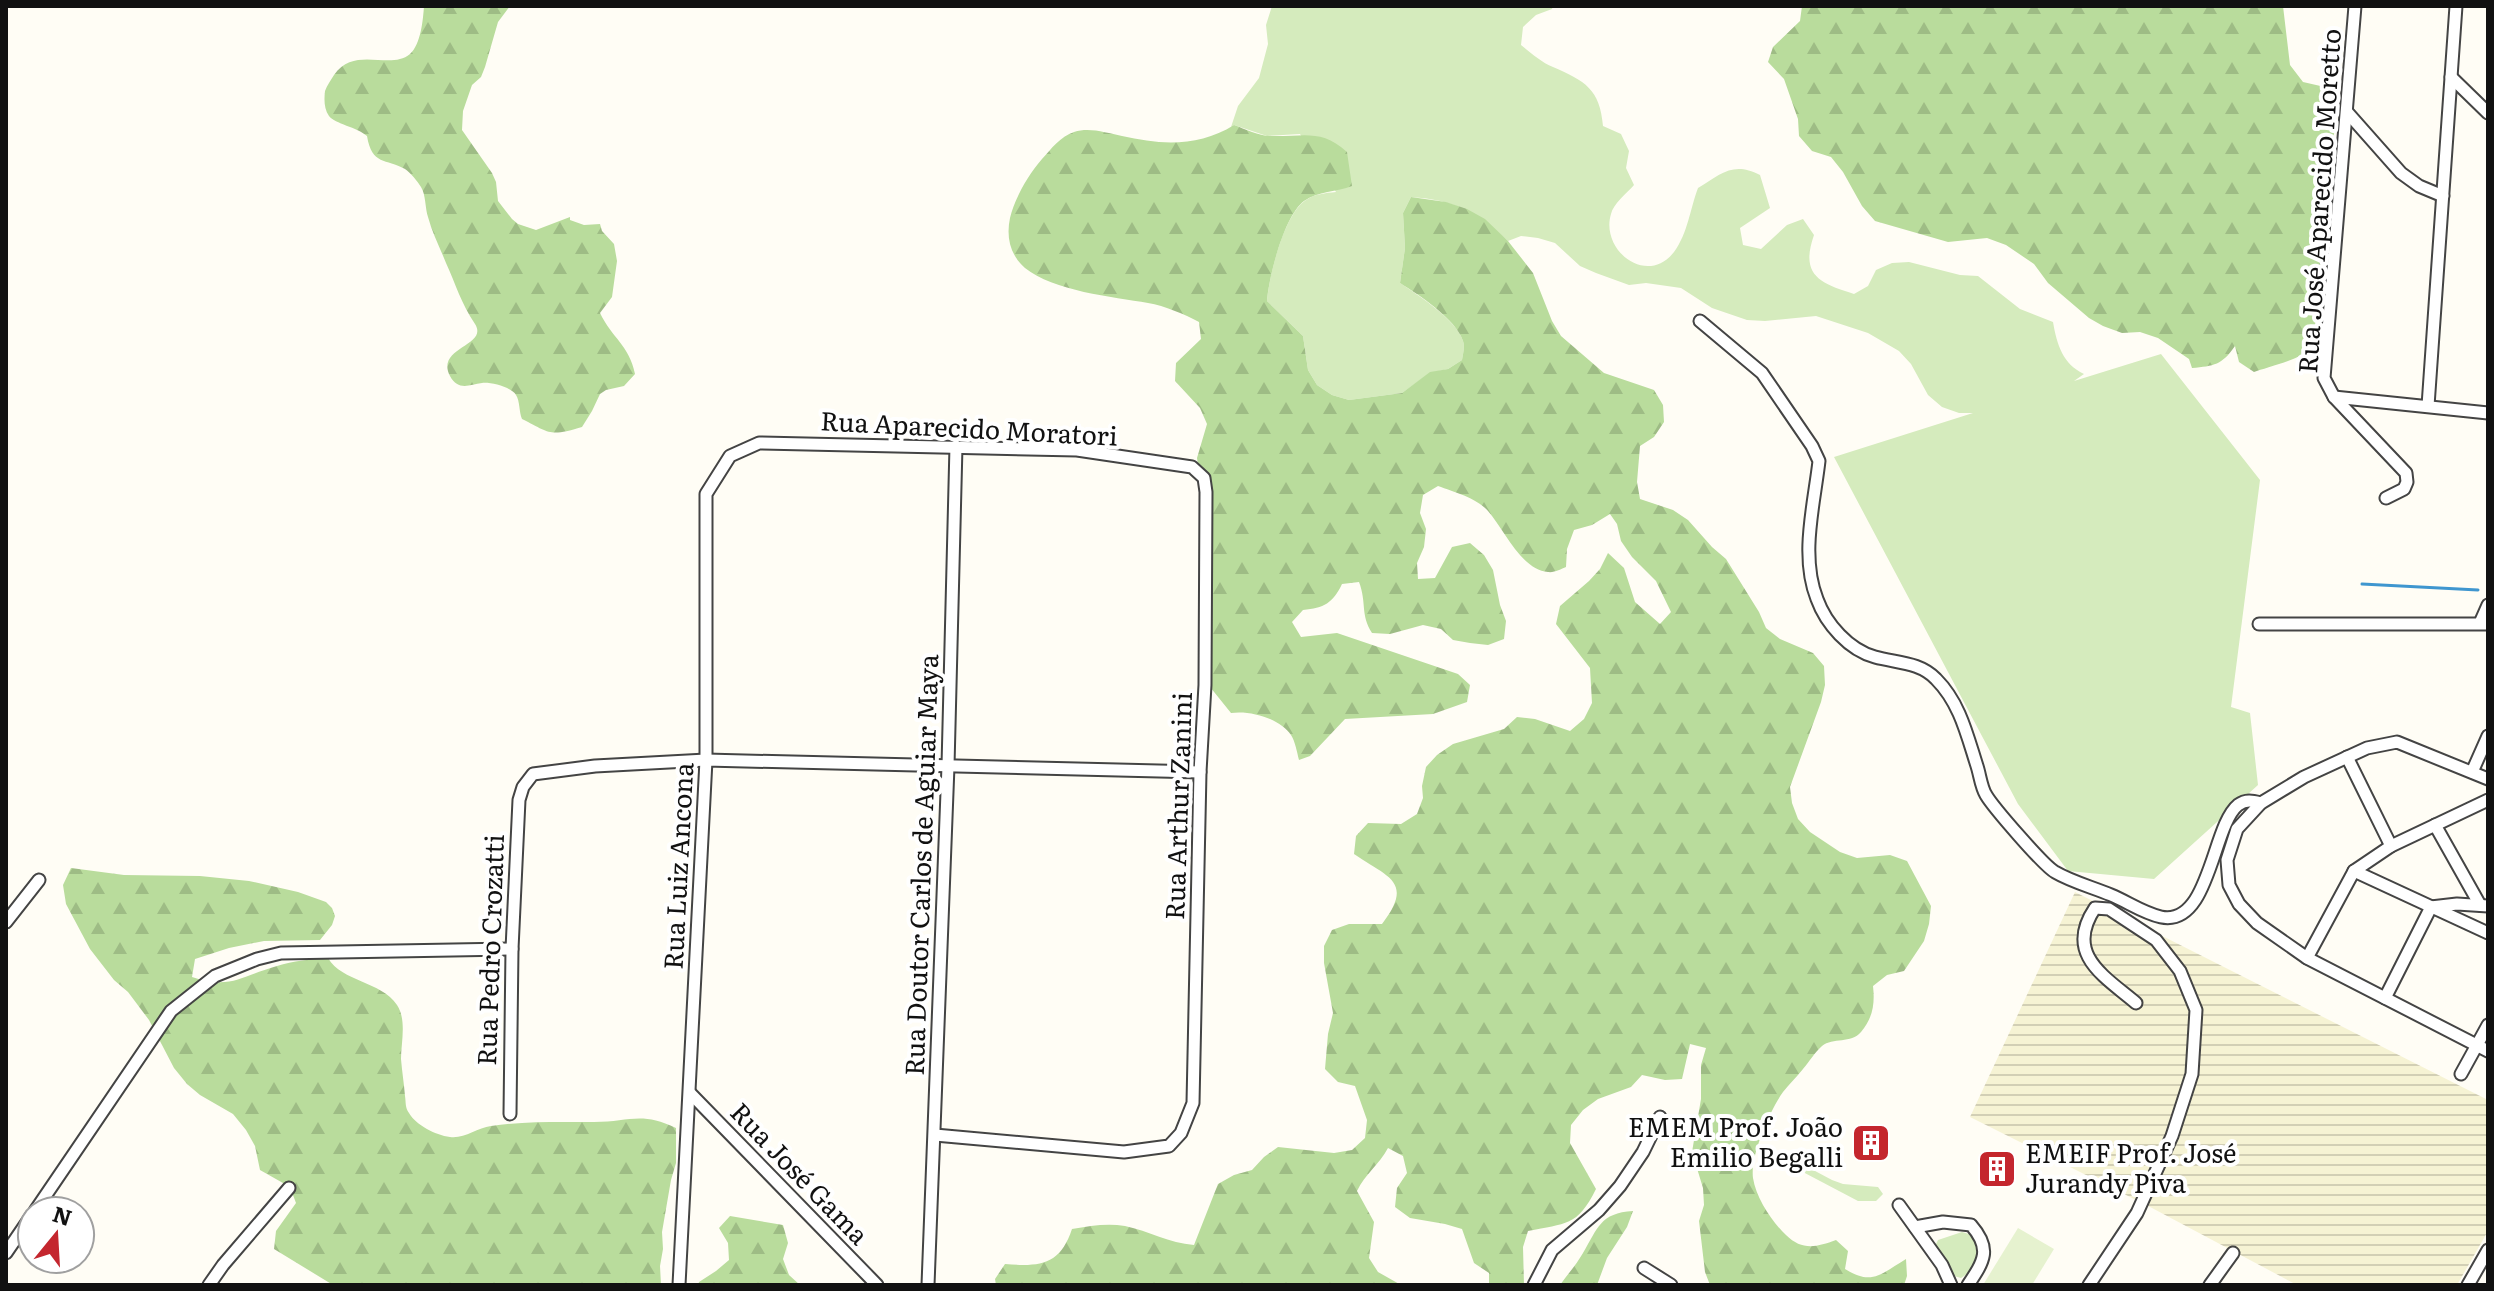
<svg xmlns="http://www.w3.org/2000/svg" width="2494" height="1291" font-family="Literata,serif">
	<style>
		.farmland { fill: url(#farmland-rules) }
		.grass { fill: #d5ebbd }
		.forest { fill: url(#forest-firs) }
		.pitch { fill: #e6f2cf }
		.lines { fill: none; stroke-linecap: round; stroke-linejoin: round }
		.stream { stroke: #3f96cf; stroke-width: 3 }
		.street-casing { stroke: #444; stroke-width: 15 }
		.street { stroke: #fff; stroke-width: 11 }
		.labels { text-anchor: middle; stroke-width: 8; stroke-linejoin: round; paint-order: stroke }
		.street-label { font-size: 26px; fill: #111; stroke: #fff }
		.poi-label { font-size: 26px; fill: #111; stroke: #fff; text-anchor: end }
	</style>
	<defs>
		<pattern id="farmland-rules" width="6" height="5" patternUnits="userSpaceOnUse" patternTransform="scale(2)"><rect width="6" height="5" fill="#f6f3d4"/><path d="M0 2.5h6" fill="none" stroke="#d2cfb5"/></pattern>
		<pattern id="forest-firs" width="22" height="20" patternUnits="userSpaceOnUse" patternTransform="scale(2)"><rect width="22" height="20" fill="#b9dc9c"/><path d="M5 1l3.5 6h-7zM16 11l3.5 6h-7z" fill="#9ebc85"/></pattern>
	</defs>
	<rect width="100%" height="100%" fill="#fffdf5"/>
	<polygon class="farmland" points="2075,892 2488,1100 2488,1231 2457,1285 2297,1285 2152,1208 1970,1117"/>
	<g class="grass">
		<path d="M1272,6h281l-1,3 -16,6 -13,12 -2,18c10,8 20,17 32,22 32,14 47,22 50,59l18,8 8,17 -3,17 8,17c-7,8 -21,19 -23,29 -11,36 36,73 63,38 14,-19 16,-43 24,-64 23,-14 35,-27 62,-13l10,33 -30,20 3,17 18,4 26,-24 16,-6 11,16c-14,40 5,48 40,59l14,-8 8,-16 16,-7 17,-1 51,13 18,1 42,33 33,13c4,23 10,42 31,52l-10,7 87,-27 99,126 -29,227 19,6 8,72 -104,94 -86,-8 -50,-67 -184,-347 139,-44h-14l-17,-6 -14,-12 -17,-31 -12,-13 -31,-18 -52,-17 -51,5 -18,-1 -35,-12 -31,-20 -35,-5 -17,2 -33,-12 -16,-7 -25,-23 -17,-5 -17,-2 -13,5c-32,-29 -53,-41 -97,-44l-8,16 2,35 -5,35c19,13 56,36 63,58 2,5 0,13 -1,19l-14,9 -18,4 -28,20 -53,7 -17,-5 -15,-10 -9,-15 -5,-34 -36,-35c2,-25 17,-87 39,-101 9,-6 19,-7 30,-8l-36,-58 -33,2 -33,-11 -3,2 7,-21 21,-28 9,-34 -2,-19z"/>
		<polygon points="1785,1155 1832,1180 1843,1184 1878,1187 1883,1194 1876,1201 1858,1201 1782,1161 1780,1156"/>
		<path d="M1962,1232l7,2 8,7c2,14 -3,30 -16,37l-7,-2 -19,-30 3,-6z"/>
	</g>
	<g class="forest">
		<path d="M424,6h86l-12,16 -13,45 -4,10 -9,8 -9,26 -1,19 30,43 4,9 2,19 14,18 6,5 18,6 34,-13v3l14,5 16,-1 2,7 12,13 3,17 -5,36 -12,16c12,25 29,32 35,61l-11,12 -18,4 -6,4 -8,17 -10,16c-33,10 -32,6 -60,-8 -3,-7 -2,-18 -6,-24 -5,-8 -25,-13 -34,-12 -13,2 -24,8 -32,-7 -15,-29 39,-30 25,-52 -14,-21 -19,-39 -29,-61 -6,-15 -14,-31 -18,-46 -3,-9 -2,-22 -7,-30 -3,-5 -11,-15 -16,-18 -19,-11 -33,-3 -38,-33 -10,-9 -32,-12 -38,-20 -5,-7 -5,-16 -4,-25 2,-6 6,-11 9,-16 21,-30 56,-4 76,-21 11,-10 13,-34 14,-48z"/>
		<path d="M1802,6h481l7,59 13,17 35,8 -23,243c0,2 -1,10 -2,13 -6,12 -46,21 -59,26l-15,-10 -4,-16c-13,19 -21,20 -43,22l-3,-9 -31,-21 -18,-6 -18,1 -19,-7 -14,-8 -41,-35 -14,-19 -28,-19 -19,-7 -39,4 -73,-21 -13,-15 -19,-34 -12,-15 -19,-6 -13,-15 -1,-17 -14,-40 -16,-17 5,-15 27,-26z"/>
		<path d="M1234,125c11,4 25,11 36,11 33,1 51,-8 77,16l5,34c-15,6 -34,5 -48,15 -20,15 -35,75 -37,100l36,35 5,34 9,15 15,10 17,5 53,-7 28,-21 18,-3 14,-9c1,-6 3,-14 1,-19 -7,-22 -44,-46 -63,-58l5,-35 -2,-35 8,-16 35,5 21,7 18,10 23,22 25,32 19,48 9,15 43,37 50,17 9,15 1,17 -10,15 -14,9 -3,36 3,17 33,11 15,10 24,27 14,12 33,53 7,16 14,11 33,14 11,13 1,19 -4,17 -31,85 2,16 6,16 12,13 30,20 17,6 33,-3 17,6 24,45 -2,18 -5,17 -20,30 -17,4 -14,11c2,17 0,32 -12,46 -10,12 -28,5 -39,14 -8,7 -12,15 -19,23 -6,8 -14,15 -20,23 -13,18 -33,64 -30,86 3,20 19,44 33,57 16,16 31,12 50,5l12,11 -3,18c27,17 36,5 61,-10l1,17 -3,9h-194l-5,-13 -6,-51 5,-16 -1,-17 -11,-36 9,-53v-34l5,-17 -16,-4 -8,35 -17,1 -23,-5 -11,12 -33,12 -15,11 -12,15 -1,18 26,46c-19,38 -30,34 -68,42l-5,16 1,38h-35v-12l-15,-10 -12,-34 -17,-5 -35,-6 -15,-11 2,-19 10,-15 -4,-17 -15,-8c-9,17 -23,26 -31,43l17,31 -5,36 9,14 23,13h-405l-1,-6 10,-15c35,3 55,1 67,-35 18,-3 35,-6 53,-3 24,5 44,17 69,19l24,-61 16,-9 18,-5 12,-13 14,-10 56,6 18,-3 13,-12 2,-18 -12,-34 -17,-4 -13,-13 3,-35 5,-21 -9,-50v-17l8,-16 17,-6h33c33,-43 5,-47 -28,-70l2,-18 12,-13 33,1 16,-10 6,-16 -1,-12 4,-19 11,-12 16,-11 51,-15 13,-12 18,2 35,12 14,-12 8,-16 -2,-35 -34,-44 4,-18 29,-25 11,-12 8,-16 16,15 11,34 25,22 11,-12 -15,-31 -24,-24 -11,-16 -4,-17 -7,-10 -18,11 -18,5 -7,19 -1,18c-5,2 -12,6 -18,5 -27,-2 -44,-43 -60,-61 -11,-13 -34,-19 -50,-25l-15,9 -3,18 6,16 -2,18 -7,16 1,16 17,-1 17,-31 18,-4 14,12 9,15 7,35 6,16 -2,18 -16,6 -18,-2 -17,-3 -12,-11 -18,-4 -33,9 -18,-1c-12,-19 -5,-30 -13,-51l-17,2c-9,19 -18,24 -39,26l-11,12 9,15 36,-4 121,41 12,11 -3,17 -34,12 -88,5 -35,37 -11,4c-2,-8 -4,-19 -8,-25 -11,-17 -42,-25 -60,-22l-29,-36 1,-52 -5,-19 2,-20 11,-33 -14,-95 10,-34 -7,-16 -25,-27 1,-18 25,-24 -2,-17c-15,-8 -34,-16 -51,-19 -35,-6 -95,-12 -123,-35 -15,-13 -19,-31 -15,-50 5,-20 18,-43 32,-59 9,-10 19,-23 32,-27 16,-5 32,1 48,4 39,9 77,11 112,-11z"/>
		<path d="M71,868l53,7 76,1 49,5 49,11 28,10 6,6 3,8 -3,9 -12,15 -56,1 -35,7 -34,11 -3,18c39,13 49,-1 85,-11 16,-5 34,-7 51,-8 14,24 53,23 69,47 10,15 4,38 4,54 1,12 3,25 4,37 1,6 0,12 4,17 7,12 26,22 41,24 14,2 27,-9 41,-11 35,-5 67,-4 103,-4 35,0 47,-11 82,6v35l-5,17 -9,52 1,17 -3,17 1,19h-328l-59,-36 2,-18 20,-28 -6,-16 -30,-17 -5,-24 -9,-16 -13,-16 -33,-19 -13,-11 -13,-16 -25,-48 -21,-28 -14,-12 -24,-31 -24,-45 -3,-19z"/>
		<path d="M1633,1211l-6,16 -20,31 -10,27h-37c8,-11 16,-20 23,-32 15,-25 17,-40 50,-42z"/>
		<polygon points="730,1216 783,1225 788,1243 783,1259 789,1275 800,1285 698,1285 699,1282 716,1271 729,1260 728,1243 719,1228"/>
	</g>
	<polygon class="pitch" points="2018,1228 2054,1249 2032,1285 1983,1285"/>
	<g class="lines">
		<polyline class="stream" points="2362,584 2478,590"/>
		<g class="street-casing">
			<g id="street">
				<polyline points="2355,6 2324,378 2334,397 2406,473 2407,482 2404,489 2386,498"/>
				<polyline points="2451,77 2488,113"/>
				<polyline points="2347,112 2401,173 2419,186 2443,196"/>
				<path d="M1700,321l62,52 50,73 7,15c-5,44 -19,95 -2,138 9,25 32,51 58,58 22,6 45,5 61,22 24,24 31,56 41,87 3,9 4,21 9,29 7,12 58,71 69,77 17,10 37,15 56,23 17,7 32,18 50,22 49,10 51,-91 77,-112 8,-6 15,-4 23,-2"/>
				<polyline points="2334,397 2488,413"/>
				<polyline points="2428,406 2456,6"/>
				<polyline points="2480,623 2488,605"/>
				<polyline points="2259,624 2488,624"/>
				<polyline points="2347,757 2391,846"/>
				<polyline points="2472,772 2488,736"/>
				<polyline points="2488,779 2397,742 2367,748 2304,777 2261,803 2237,829 2227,860 2229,885 2239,904 2257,923 2307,958 2488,1051"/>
				<polyline points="2435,825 2480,905"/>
				<polyline points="2354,871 2488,933"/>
				<polyline points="6,922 39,880"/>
				<polyline points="2307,958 2354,871 2391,846 2488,800"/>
				<polyline points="2385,998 2431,907 2457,904 2488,906"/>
				<polyline points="2461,1074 2488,1025"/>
				<polyline points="690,1093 877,1285"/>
				<polyline points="510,1114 512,949 519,800 523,787 533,774 595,766 706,760 1200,772"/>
				<polyline points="1899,1205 1942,1265 1951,1285"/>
				<polyline points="35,1211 171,1011 215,976 257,959 281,953 512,949"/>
				<path d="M1915,1227l28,-5 28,3c21,24 13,36 -3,60"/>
				<polyline points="6,1253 32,1215"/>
				<polyline points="1644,1268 1671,1285"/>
				<polyline points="209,1285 223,1265 289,1188"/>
				<polyline points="679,1285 706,760 706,494 730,456 759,443 1077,450 1192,467 1204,478 1206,492 1205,685 1200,772 1193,1103 1181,1133 1169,1146 1124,1152 935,1135"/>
				<polyline points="928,1285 948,766 956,446"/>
				<polyline points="1534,1285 1552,1250 1599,1210 1620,1186 1643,1152 1660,1117"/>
				<path d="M2089,1285l48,-72 35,-77 20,-62 4,-64 -16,-39 -24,-31 -47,-31 -14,-1c-31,46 9,68 41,95"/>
				<polyline points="2210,1285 2233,1253"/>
				<polyline points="2468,1285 2488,1250"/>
			</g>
		</g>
		<use href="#street" class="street"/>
	</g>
	<defs>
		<g id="building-square" transform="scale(2)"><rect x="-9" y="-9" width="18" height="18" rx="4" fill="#c4262e" stroke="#fff"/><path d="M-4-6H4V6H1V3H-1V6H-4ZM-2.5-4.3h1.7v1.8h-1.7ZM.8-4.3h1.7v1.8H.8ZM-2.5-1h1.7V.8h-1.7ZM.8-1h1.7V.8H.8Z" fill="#fff"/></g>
	</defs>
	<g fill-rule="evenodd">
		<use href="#building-square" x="1871" y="1143"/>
		<use href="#building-square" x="1997" y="1169"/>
	</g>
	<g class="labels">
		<g class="street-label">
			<text transform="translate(2320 201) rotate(-86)" y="9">Rua José Aparecido Moretto</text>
			<text transform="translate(969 429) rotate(3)" y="9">Rua Aparecido Moratori</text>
			<text transform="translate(1179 806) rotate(-88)" y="9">Rua Arthur Zanini</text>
			<text transform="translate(922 865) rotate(-88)" y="9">Rua Doutor Carlos de Aguiar Maya</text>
			<text transform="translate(679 866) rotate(-87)" y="9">Rua Luiz Ancona</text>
			<text transform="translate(491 950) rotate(-88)" y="9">Rua Pedro Crozatti</text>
			<text transform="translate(799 1174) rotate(46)" y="9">Rua José Gama</text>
		</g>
		<g class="poi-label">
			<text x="1843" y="1137">EMEM Prof. João<tspan x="1843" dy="30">Emilio Begalli</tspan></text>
			<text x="2025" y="1163" text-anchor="start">EMEIF Prof. José<tspan x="2025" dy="30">Jurandy Piva</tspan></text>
		</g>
	</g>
	<rect width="2494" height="1291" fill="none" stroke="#111111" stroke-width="16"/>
	<g transform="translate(56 1235) rotate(18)"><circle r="38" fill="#ffffff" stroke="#a0a0a0" stroke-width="2"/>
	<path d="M0-6L14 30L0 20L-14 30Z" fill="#c4262e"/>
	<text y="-12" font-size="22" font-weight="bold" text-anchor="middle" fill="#111111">N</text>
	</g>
</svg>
